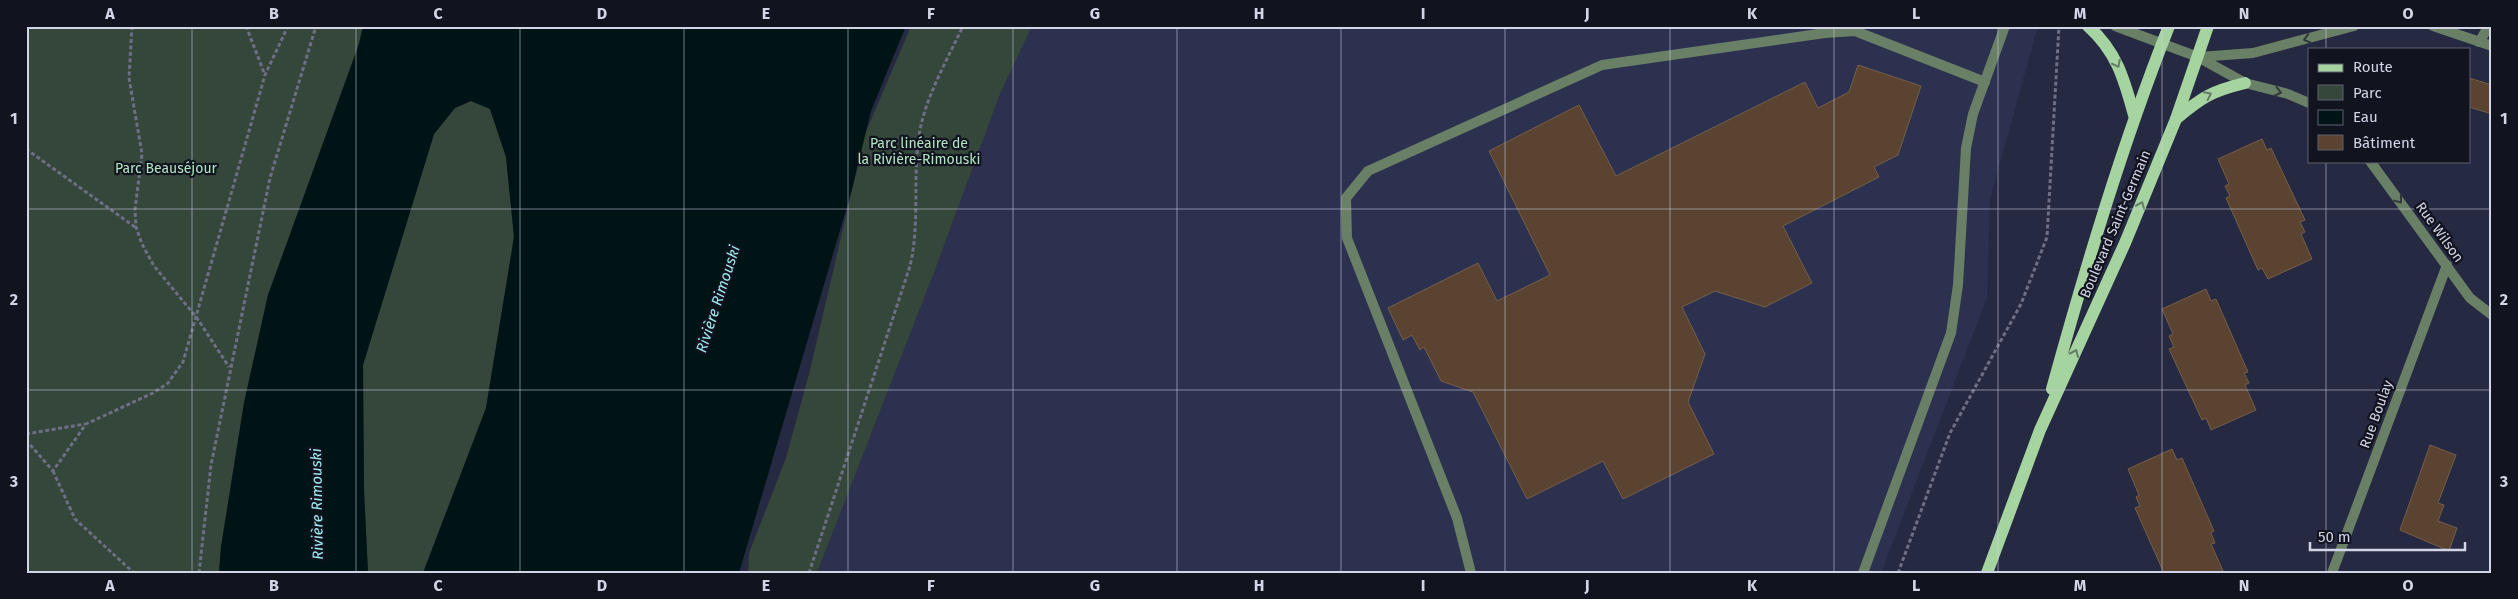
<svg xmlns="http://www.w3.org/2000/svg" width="2518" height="599" font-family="'Fira Sans',sans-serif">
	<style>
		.built { fill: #2d3150 }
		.green { fill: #35463a }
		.water { fill: #001416 }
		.building { fill: #5a4431; stroke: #765e48 }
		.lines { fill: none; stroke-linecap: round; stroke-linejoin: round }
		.path { stroke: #6c6f85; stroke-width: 3; stroke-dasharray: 4 2.5; stroke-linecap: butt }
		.service { stroke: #697f66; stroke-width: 10 }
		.minor { stroke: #697f66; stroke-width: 10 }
		.primary { stroke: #a6d4a0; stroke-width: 12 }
		.oneway { stroke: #303937 }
		.oneway2 { stroke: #637d66 }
		.grid { fill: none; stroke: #d2d5e6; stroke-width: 1; stroke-opacity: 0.55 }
		.labels { text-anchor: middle; stroke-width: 4.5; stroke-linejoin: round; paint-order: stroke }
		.park-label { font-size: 14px; fill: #b2e6c2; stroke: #11131e }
		.street-label { font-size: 14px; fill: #d2d5e6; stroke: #11131e }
		.water-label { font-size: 15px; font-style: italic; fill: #a0e9ef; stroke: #11131e }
		.neatline { fill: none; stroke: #d2d5e6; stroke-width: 2 }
		.grid-label { font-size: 16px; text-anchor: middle; font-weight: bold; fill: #d2d5e6 }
	</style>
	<rect width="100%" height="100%" fill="#262942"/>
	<polygon class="built" points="1032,26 2038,26 1990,199 1987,298 1881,573 817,573 935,270 1000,94"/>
	<g class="green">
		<polygon points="26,26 363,26 359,44 268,295 244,403 221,547 219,573 26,573"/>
		<polygon points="911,26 1032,26 1000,94 935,270 817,573 748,573 749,553 786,458 810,370 865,134"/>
		<polygon points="471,101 490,109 506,157 514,237 486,408 423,573 368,573 364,491 363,365 434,134 455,108"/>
	</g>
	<polygon class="water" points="363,26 906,26 871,111 851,193 739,573 423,573 486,408 514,237 506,157 490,109 471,101 455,108 434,134 363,365 364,491 368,573 219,573 221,547 244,403 268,295 359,44"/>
	<g class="building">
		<polygon points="1858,65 1921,86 1898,155 1874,167 1879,177 1783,226 1812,283 1765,307 1715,291 1682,307 1705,354 1688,402 1714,454 1623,499 1603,461 1527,499 1473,392 1441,381 1424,347 1420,350 1412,335 1403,340 1388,308 1478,263 1497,301 1550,275 1489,151 1579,105 1616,176 1805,82 1818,108 1849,92"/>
		<polygon points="2469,78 2492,85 2492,114 2469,107"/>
		<polygon points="2262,139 2267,150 2271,148 2305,220 2300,222 2305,232 2301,234 2312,259 2268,279 2262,268 2258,270 2226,198 2230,196 2225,186 2229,184 2218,159"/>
		<polygon points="2206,289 2211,301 2216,299 2248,372 2244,373 2249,383 2245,385 2256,410 2211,430 2206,418 2202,420 2169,349 2174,347 2169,336 2173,334 2162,309"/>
		<polygon points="2430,445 2456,455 2438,503 2444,505 2438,521 2457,528 2449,551 2400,530"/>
		<polygon points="2172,449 2177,460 2182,458 2214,531 2211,533 2215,543 2211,544 2224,573 2164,573 2135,508 2140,506 2136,497 2139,495 2128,469"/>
	</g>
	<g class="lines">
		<g class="path">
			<polyline points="132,26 129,78 142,154 135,209 136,227 142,244 154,266 197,318 229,367"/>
			<polyline points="246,26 265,75"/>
			<polyline points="26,149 135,227"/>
			<polyline points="26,434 85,424"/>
			<polyline points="26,440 53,471 86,424 153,393 168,383 183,362 265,75 288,26"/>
			<polyline points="53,471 75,519 134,573"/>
			<polyline points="199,573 211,465 270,178 316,26"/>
			<path d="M809,573l101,-307c11,-46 1,-94 11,-141 8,-34 27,-67 42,-99"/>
			<polyline points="1898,573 1950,433 2021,304 2047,237 2059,26"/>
		</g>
		<g class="service">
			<polyline points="1471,573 1457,518 1347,238 1346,198 1368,171 1602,65 1825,33 1855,31 1985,82"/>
			<polyline points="1863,573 1951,333 1958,285 1966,148 1973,114 2005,26"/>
		</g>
		<g class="minor">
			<polyline points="2115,26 2198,57 2245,83 2288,94 2309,103"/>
			<polyline points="2433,26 2492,46"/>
			<polyline points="2479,42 2489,26"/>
			<polyline points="2199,57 2253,53 2354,26"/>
			<polyline points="2370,161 2470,298 2492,315"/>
			<polyline points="2332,573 2447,265"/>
		</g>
		<g class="primary">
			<path d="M2088,26c29,26 36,53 46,89"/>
			<path d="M2176,119c26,-22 36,-28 69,-36"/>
			<path d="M2052,389c34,-123 70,-244 117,-363"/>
			<polyline points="1987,573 2040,430 2125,243 2176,119 2208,26"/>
		</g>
	</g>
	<defs><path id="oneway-chevron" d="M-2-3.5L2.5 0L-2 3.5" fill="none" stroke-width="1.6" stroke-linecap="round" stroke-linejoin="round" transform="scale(1.25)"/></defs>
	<g class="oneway">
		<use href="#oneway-chevron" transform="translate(2307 39) rotate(165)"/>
		<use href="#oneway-chevron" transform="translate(2278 92) rotate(14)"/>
		<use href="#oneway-chevron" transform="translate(2399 200) rotate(53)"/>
	</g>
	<g class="oneway2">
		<use href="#oneway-chevron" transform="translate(2117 64) rotate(63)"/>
		<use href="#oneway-chevron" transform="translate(2208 95) rotate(-27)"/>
		<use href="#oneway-chevron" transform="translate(2141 205) rotate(-68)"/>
		<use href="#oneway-chevron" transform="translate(2075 353) rotate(-66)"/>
	</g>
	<path class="grid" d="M192,26v547M356,26v547M520,26v547M684,26v547M848,26v547M1013,26v547M1177,26v547M1341,26v547M1505,26v547M1670,26v547M1834,26v547M1998,26v547M2162,26v547M2326,26v23M2326,161v412M26,209h2466M26,390h2466"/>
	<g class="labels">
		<g class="park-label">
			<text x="919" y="148">Parc linéaire de<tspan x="919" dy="16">la Rivière-Rimouski</tspan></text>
			<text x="166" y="173">Parc Beauséjour</text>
		</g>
		<g class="street-label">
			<text transform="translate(2115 224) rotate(-67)" y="5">Boulevard Saint-Germain</text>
			<text transform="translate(2440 232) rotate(54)" y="5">Rue Wilson</text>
			<text transform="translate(2376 414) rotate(-70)" y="5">Rue Boulay</text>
		</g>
		<g class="water-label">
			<text transform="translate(718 299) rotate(-72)" y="5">Rivière Rimouski</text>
			<text transform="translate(317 504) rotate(-91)" y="5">Rivière Rimouski</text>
		</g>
	</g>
	<rect width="2518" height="599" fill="none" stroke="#11131e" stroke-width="55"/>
	<rect x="2308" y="48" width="162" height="115" fill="#11131e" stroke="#5e616e"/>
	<rect x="2318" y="64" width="25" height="8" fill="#a6d4a0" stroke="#5e616e"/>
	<text x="2353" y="72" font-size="15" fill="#d2d5e6">Route</text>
	<rect x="2318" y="85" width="25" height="15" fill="#35463a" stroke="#5e616e"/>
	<text x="2353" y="98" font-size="15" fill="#d2d5e6">Parc</text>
	<rect x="2318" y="110" width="25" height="15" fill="#001416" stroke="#5e616e"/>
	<text x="2353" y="122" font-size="15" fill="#d2d5e6">Eau</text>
	<rect x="2318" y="135" width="25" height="15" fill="#5a4431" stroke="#5e616e"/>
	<text x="2353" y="148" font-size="15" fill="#d2d5e6">Bâtiment</text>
	<path d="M2310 542v8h155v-8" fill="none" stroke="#d2d5e6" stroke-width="2.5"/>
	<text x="2318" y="542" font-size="15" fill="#d2d5e6" stroke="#11131e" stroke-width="4" paint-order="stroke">50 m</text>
	<rect x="28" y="28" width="2462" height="544" class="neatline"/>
	<g class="grid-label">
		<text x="110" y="19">A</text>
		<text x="274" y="19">B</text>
		<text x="438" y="19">C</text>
		<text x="602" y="19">D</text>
		<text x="766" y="19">E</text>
		<text x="931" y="19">F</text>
		<text x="1095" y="19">G</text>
		<text x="1259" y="19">H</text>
		<text x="1423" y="19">I</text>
		<text x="1587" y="19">J</text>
		<text x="1752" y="19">K</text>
		<text x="1916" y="19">L</text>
		<text x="2080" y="19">M</text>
		<text x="2244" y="19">N</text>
		<text x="2408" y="19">O</text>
		<text x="14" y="124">1</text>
		<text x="2504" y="124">1</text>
		<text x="14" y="305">2</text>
		<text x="2504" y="305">2</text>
		<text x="14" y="487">3</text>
		<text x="2504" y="487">3</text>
		<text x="110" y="591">A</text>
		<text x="274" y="591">B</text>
		<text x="438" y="591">C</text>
		<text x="602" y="591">D</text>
		<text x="766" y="591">E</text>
		<text x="931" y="591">F</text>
		<text x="1095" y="591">G</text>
		<text x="1259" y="591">H</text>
		<text x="1423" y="591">I</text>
		<text x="1587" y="591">J</text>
		<text x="1752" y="591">K</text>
		<text x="1916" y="591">L</text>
		<text x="2080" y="591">M</text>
		<text x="2244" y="591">N</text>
		<text x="2408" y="591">O</text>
	</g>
</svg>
